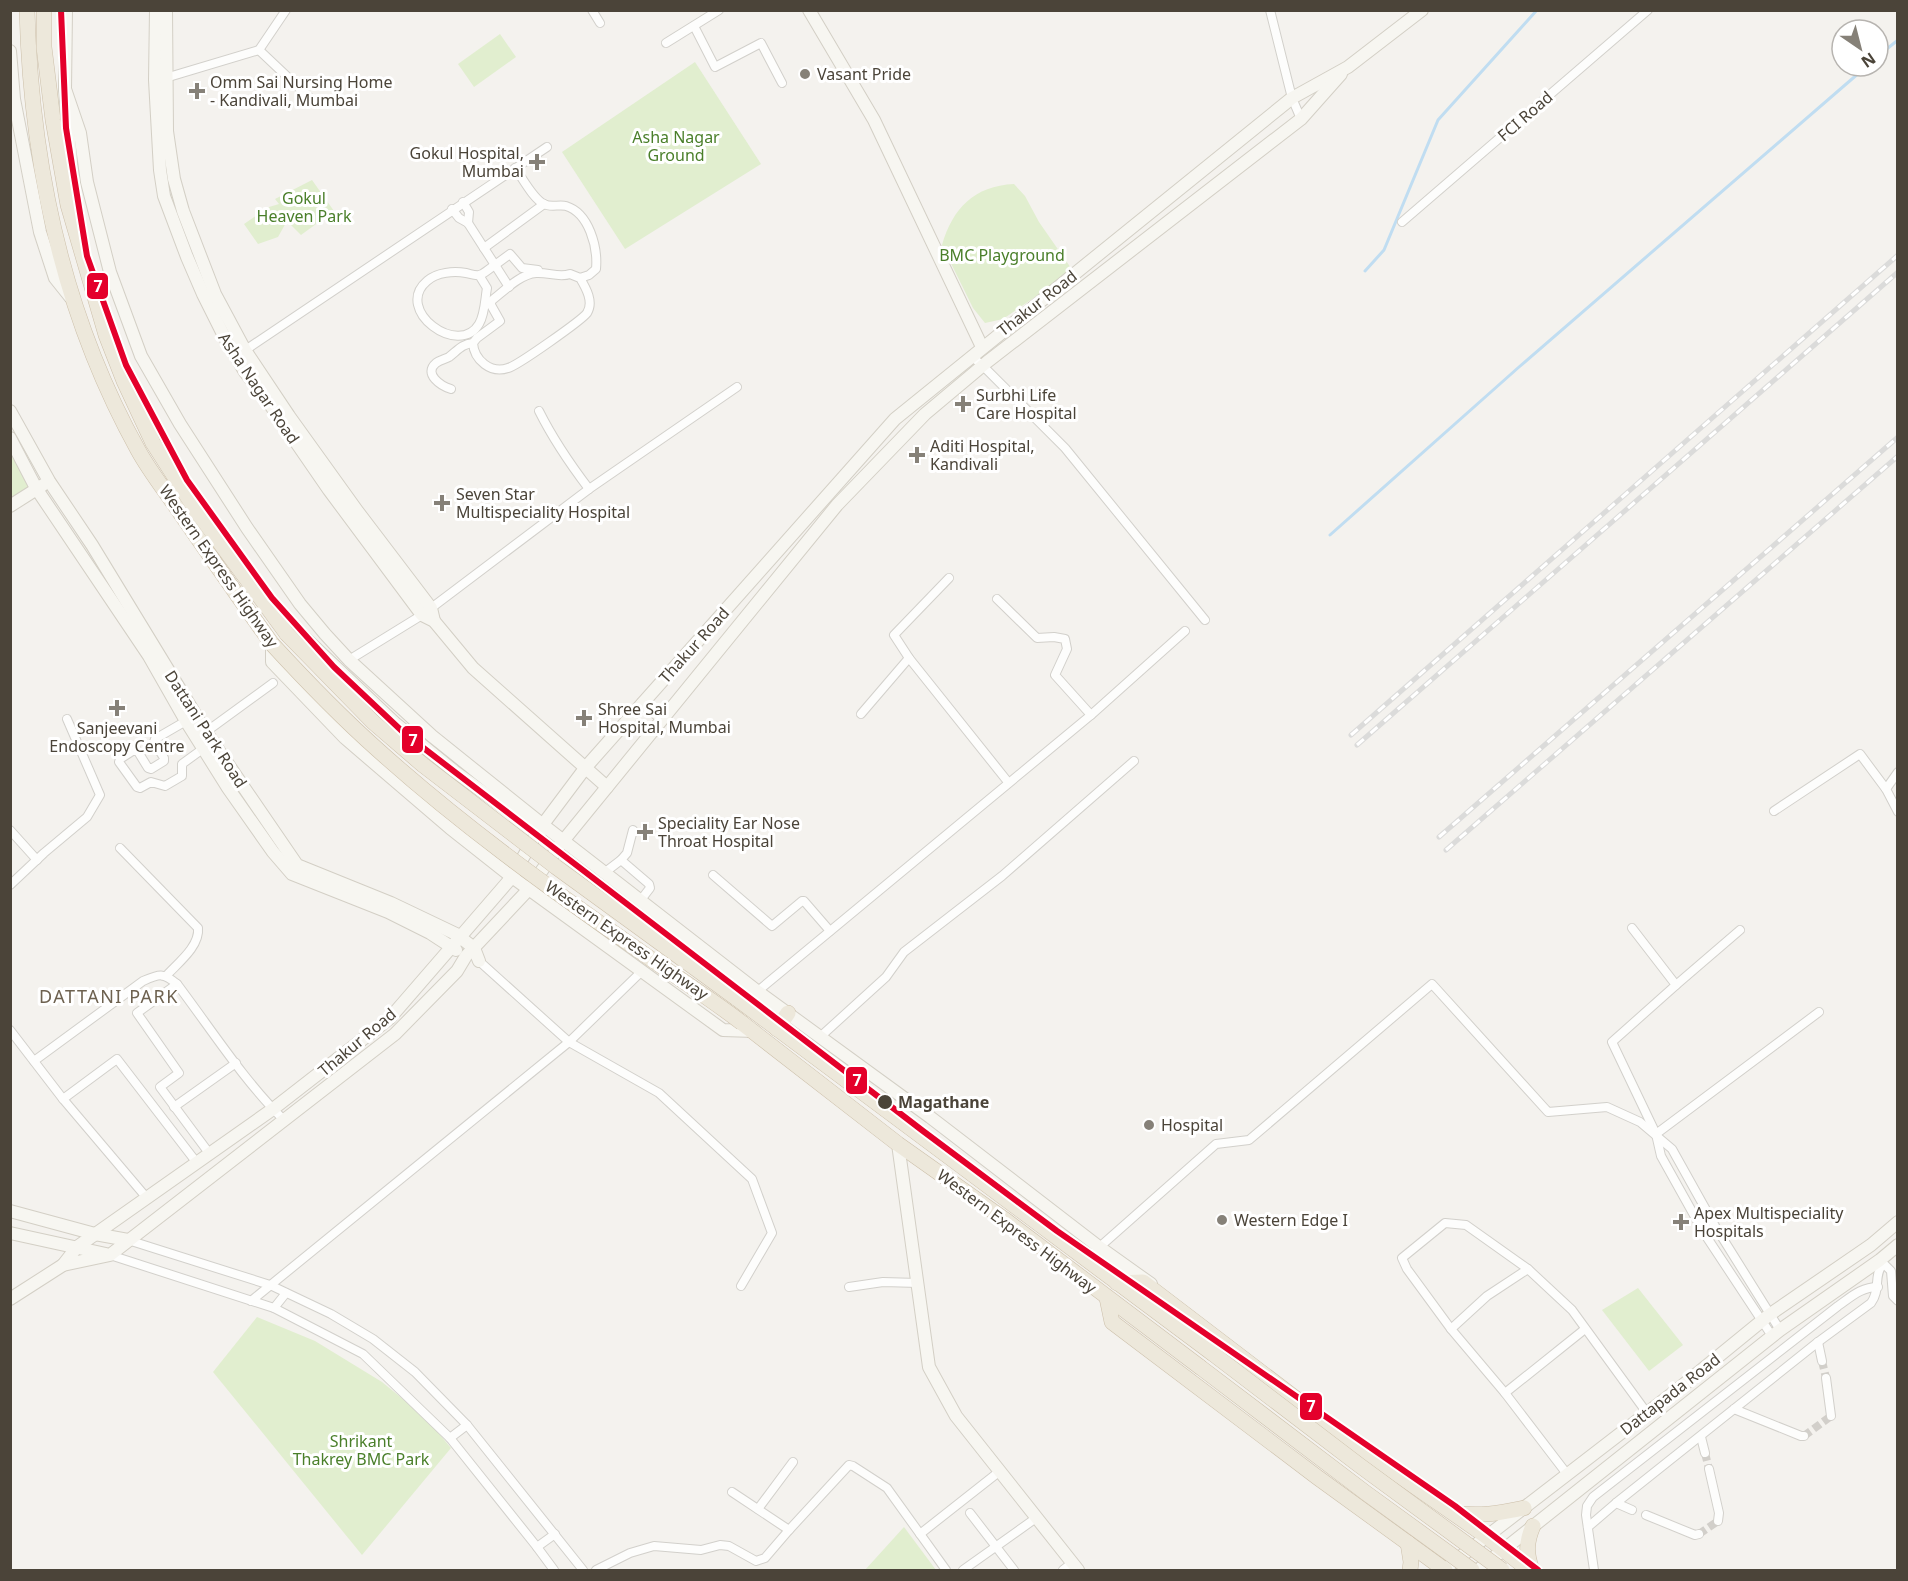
<svg xmlns="http://www.w3.org/2000/svg" width="1908" height="1581" font-family="'Noto Sans',sans-serif">
	<style>
		.green { fill: #e1eecf }
		.lines { fill: none; stroke-linecap: round; stroke-linejoin: round }
		.stream { stroke: #c0ddf1; stroke-width: 3 }
		.street-tunnel { stroke: #d2cfca; stroke-width: 8; stroke-dasharray: 8 4; stroke-linecap: butt }
		.street-casing { stroke: #d2d0cb; stroke-width: 10 }
		.secondary-casing { stroke: #d3cfc5; stroke-width: 14 }
		.highway-casing { stroke: #ccbfa9; stroke-width: 16 }
		.street { stroke: #fdfdfc; stroke-width: 8 }
		.secondary { stroke: #f7f6f1; stroke-width: 12 }
		.highway { stroke: #ede8db; stroke-width: 15 }
		.rail-casing { stroke: #dbdbda; stroke-width: 5 }
		.rail { stroke: #fff; stroke-width: 3; stroke-dasharray: 9; stroke-linecap: butt }
		.highway-bridge-casing { stroke: #ccbfa9; stroke-width: 16; stroke-linecap: butt }
		.highway-bridge { stroke: #ede8db; stroke-width: 15 }
		.metro-1-casing { stroke: #fff; stroke-width: 10 }
		.metro-1 { stroke: #e4002b; stroke-width: 6 }
		.poi-dot { fill: #868178; stroke: #fff; stroke-width: 2 }
		.stop-dot { fill: #4b4439; stroke: #fff; stroke-width: 2 }
		.labels { text-anchor: middle; stroke-width: 6; stroke-linejoin: round; paint-order: stroke }
		.poi-label { font-size: 16px; fill: #4b4439; stroke: #fff; text-anchor: start }
		.street-label { font-size: 16px; fill: #4b4439; stroke: #fff }
		.park-label { font-size: 16px; fill: #4a7f2a; stroke: #fff }
		.stop-label { font-size: 16px; font-weight: bold; fill: #4b4439; stroke: #fff; text-anchor: start }
		.neighbourhood-label { font-size: 18px; letter-spacing: 1.5px; fill: #6e6250; stroke: #fff }
		.line-badge { stroke: #fff; stroke-width: 2 }
		.badge-label { font-size: 16px; text-anchor: middle; font-weight: bold; fill: #fff }
	</style>
	<rect width="100%" height="100%" fill="#f4f2ee"/>
	<g class="green">
		<polygon points="500,34 516,57 474,87 458,64"/>
		<polygon points="695,62 761,164 625,249 562,152"/>
		<polygon points="312,180 334,211 301,235 287,221 278,237 258,244 244,224 269,207 279,204 275,199"/>
		<path d="M1014,184l11,12 14,26 32,46 -20,18 -48,33 -18,4 -12,-15 -31,-63c11,-37 32,-59 72,-61z"/>
		<polygon points="10,454 32,488 10,503"/>
		<polygon points="1638,1288 1683,1345 1649,1371 1602,1310"/>
		<polygon points="257,1317 315,1341 382,1382 425,1417 451,1448 362,1555 213,1372"/>
		<polygon points="904,1527 936,1570 865,1570"/>
	</g>
	<g class="lines">
		<g class="stream">
			<polyline points="1878,56 1898,40"/>
			<polyline points="1365,271 1384,250 1438,120 1537,10"/>
			<polyline points="1330,535 1519,367 1867,66"/>
		</g>
		<g class="street-tunnel">
			<polyline points="1822,1361 1826,1378"/>
			<polyline points="1804,1436 1831,1416"/>
			<polyline points="1705,1453 1709,1469"/>
			<polyline points="1699,1534 1718,1521"/>
		</g>
		<g class="street-casing">
			<g id="street">
				<polyline points="592,10 600,23"/>
				<polyline points="1270,10 1292,98 1301,119"/>
				<polyline points="694,26 715,67 761,43 782,83"/>
				<polyline points="666,43 719,10"/>
				<polyline points="259,50 314,102"/>
				<polyline points="162,79 259,50 286,10"/>
				<path d="M515,168c7,9 18,31 29,36 7,4 15,0 22,2 23,7 32,41 30,63l-7,6 -9,3 -10,-4c-11,4 -22,-2 -34,-1 -16,1 -33,19 -45,28v4l9,16 -23,17 -4,5c1,17 18,31 35,25 9,-2 74,-48 79,-55 7,-11 -1,-25 -7,-35"/>
				<polyline points="463,202 469,212 468,223"/>
				<polyline points="452,209 459,218 468,223 484,248 544,204"/>
				<polyline points="1402,222 1648,10"/>
				<polyline points="484,248 495,265 510,254 522,268 538,270"/>
				<path d="M479,275l8,13c-2,11 -2,26 -8,36 -20,34 -86,-14 -52,-43 10,-9 27,-10 39,-8 5,1 9,3 14,2 5,-2 10,-7 15,-10l14,22"/>
				<polyline points="241,353 547,147"/>
				<polyline points="971,356 982,365 1065,448 1205,620"/>
				<path d="M451,389c-10,-3 -28,-15 -15,-26 4,-3 9,-4 13,-6 9,-7 13,-13 24,-14"/>
				<path d="M539,411c14,28 31,53 50,78"/>
				<polyline points="949,578 894,635 909,658 1008,782"/>
				<polyline points="997,599 1037,638 1054,637 1065,639 1067,649 1055,675 1091,715"/>
				<polyline points="349,660 422,615 589,489 737,387"/>
				<polyline points="861,714 909,658"/>
				<polyline points="186,721 155,739 154,742 164,758 164,761 151,769 148,768 137,750 134,750 120,759 119,762 137,787 140,788 151,782 165,786 182,776 182,764 204,748"/>
				<polyline points="203,734 273,683"/>
				<polyline points="1886,789 1898,772"/>
				<polyline points="1774,811 1860,754 1886,789 1898,812"/>
				<polyline points="10,830 37,860"/>
				<path d="M120,848l78,80c2,18 -20,35 -31,47"/>
				<polyline points="621,860 627,853 633,830"/>
				<polyline points="604,873 621,860 649,884 650,888 640,901"/>
				<polyline points="713,875 772,926 802,901 804,901 830,931"/>
				<polyline points="10,885 44,853 87,817 100,795 67,719"/>
				<polyline points="1632,928 1676,985 1612,1042 1656,1134 1661,1156 1704,1233 1772,1336"/>
				<polyline points="479,961 569,1042 659,1093 752,1179 772,1233 741,1286"/>
				<polyline points="177,984 137,1013 179,1073 160,1087 209,1153"/>
				<polyline points="1676,985 1740,930"/>
				<polyline points="753,995 1091,715 1185,631"/>
				<polyline points="10,1030 63,1099 146,1197"/>
				<polyline points="820,1037 886,977 904,952 1002,876 1134,761"/>
				<path d="M34,1061l109,-80c16,-7 20,-9 34,3 34,45 67,97 107,136"/>
				<polyline points="63,1099 117,1059 197,1163"/>
				<polyline points="174,1107 236,1063"/>
				<polyline points="1656,1134 1819,1012"/>
				<polyline points="128,1240 270,1285 331,1314 373,1339 415,1372 467,1425 583,1570"/>
				<polyline points="110,1255 274,1308 363,1354 450,1438 537,1547 554,1570"/>
				<polyline points="1086,1259 1216,1144 1249,1140 1432,984 1548,1112 1607,1107 1640,1122 1672,1149 1715,1226 1780,1330"/>
				<polyline points="1880,1260 1891,1271 1893,1296 1898,1301"/>
				<polyline points="849,1287 883,1282 918,1283"/>
				<polyline points="251,1301 569,1042 641,972"/>
				<polyline points="274,1308 286,1293"/>
				<polyline points="1451,1329 1407,1269 1402,1258 1445,1223 1466,1225 1528,1269"/>
				<polyline points="1818,1342 1822,1361"/>
				<polyline points="1826,1378 1831,1416"/>
				<polyline points="1505,1393 1585,1329"/>
				<polyline points="1734,1409 1801,1436 1804,1436"/>
				<polyline points="1701,1437 1705,1453"/>
				<polyline points="450,1438 467,1425"/>
				<polyline points="1709,1469 1719,1513 1718,1521"/>
				<polyline points="1567,1474 1505,1393 1451,1329 1487,1296 1528,1269 1572,1310 1647,1413"/>
				<polyline points="732,1492 789,1530"/>
				<polyline points="1616,1503 1632,1510"/>
				<polyline points="758,1509 793,1462"/>
				<polyline points="970,1513 1014,1570"/>
				<polyline points="1646,1515 1695,1535 1699,1534"/>
				<path d="M1588,1527l28,-24 202,-161 53,-39c10,-13 2,-27 12,-39"/>
				<polyline points="920,1534 1000,1471"/>
				<polyline points="537,1547 555,1534"/>
				<polyline points="596,1570 630,1553 654,1546 701,1550 720,1545 729,1546 756,1561 765,1558 789,1530 849,1465 853,1466 887,1488 946,1570"/>
				<polyline points="963,1570 1036,1518"/>
				<polyline points="1063,1570 1072,1563"/>
				<path d="M1594,1570l-8,-55 1,-9 6,-9 245,-191c13,-9 23,-19 40,-19"/>
			</g>
		</g>
		<g class="secondary-casing">
			<g id="secondary">
				<polyline points="66,10 65,89 72,174 69,195"/>
				<polyline points="156,10 155,80 160,170 164,196 187,257 203,294 225,338 245,372 267,400 329,490 422,615 434,621 473,668 607,787"/>
				<polyline points="166,10 167,131 174,179 183,211 215,294 245,350 289,416 358,512 431,608 434,621"/>
				<polyline points="809,10 874,120 982,347"/>
				<polyline points="10,51 14,99 40,232 55,278 71,298"/>
				<polyline points="65,89 80,133 87,182 110,272 141,356 180,424 247,528 300,604 325,634 349,660 432,736 543,825 757,991 930,1117 1099,1247 1151,1284"/>
				<polyline points="10,411 49,481 92,545 206,732 297,865 391,903 456,934 474,948 479,961"/>
				<polyline points="10,438 36,488 149,656 186,721 228,788 273,852 292,874 388,912 430,933 456,950"/>
				<polyline points="10,506 43,485"/>
				<polyline points="287,634 302,635 396,724 454,771 540,833"/>
				<polyline points="272,644 272,662 345,738 450,828 512,877 723,1030 754,1031"/>
				<polyline points="643,703 663,718"/>
				<polyline points="898,1144 929,1367 956,1416 1078,1570"/>
				<polyline points="10,1211 95,1234 128,1240"/>
				<polyline points="10,1233 106,1254"/>
				<polyline points="63,1265 77,1247 273,1109 390,1018 512,877 538,831 586,767 895,419 1292,98 1348,67 1422,10"/>
				<polyline points="10,1299 63,1265 110,1255 395,1034 457,971 466,956 529,889 559,846 837,505 925,414 987,362 1301,119 1341,74"/>
				<polyline points="1451,1564 1682,1386 1769,1315 1871,1245 1898,1222"/>
				<polyline points="1478,1570 1780,1330 1880,1260 1898,1245"/>
			</g>
		</g>
		<g class="highway-casing">
			<g id="highway">
				<path d="M27,10c4,154 36,305 111,440 12,22 29,43 43,64 30,43 60,87 91,130"/>
				<polyline points="44,10 44,47 53,120 68,205 106,335 124,381 153,443 196,510 287,634"/>
				<polyline points="736,998 1212,1353"/>
				<polyline points="742,1023 898,1144 1004,1219 1200,1367"/>
				<polyline points="777,1029 788,1013"/>
				<polyline points="1117,1283 1143,1282 1371,1456 1486,1536 1529,1570"/>
				<polyline points="1107,1298 1112,1322 1317,1477 1445,1570"/>
				<path d="M1455,1513c24,4 45,0 69,-5"/>
				<polyline points="1408,1543 1411,1562 1410,1570"/>
				<path d="M1532,1570c-6,-16 -6,-28 1,-44"/>
			</g>
		</g>
		<use href="#street" class="street"/>
		<use href="#secondary" class="secondary"/>
		<use href="#highway" class="highway"/>
		<g class="rail-casing">
			<g id="rail">
				<polyline points="1351,735 1898,255"/>
				<polyline points="1357,745 1898,272"/>
				<polyline points="1439,837 1898,437"/>
				<polyline points="1446,850 1898,456"/>
			</g>
		</g>
		<use href="#rail" class="rail"/>
		<g class="highway-bridge-casing">
			<g id="highway-bridge">
				<polyline points="287,634 373,722 423,765 556,867 736,998"/>
				<path d="M272,644c34,37 69,73 106,106 80,72 168,136 256,197 36,26 73,49 108,76"/>
				<polyline points="1212,1353 1359,1465 1502,1570"/>
				<polyline points="1200,1367 1366,1493 1472,1570"/>
			</g>
		</g>
		<use href="#highway-bridge" class="highway-bridge"/>
		<g class="metro-1-casing">
			<polyline id="metro-1" points="61,10 66,128 87,256 126,365 187,480 272,598 334,667 404,733 923,1131 1057,1231 1455,1506 1538,1570"/>
		</g>
		<use href="#metro-1" class="metro-1"/>
	</g>
	<g class="poi-dot">
		<circle cx="805" cy="74" r="6"/>
		<path d="M194 82h6v6h6v6h-6v6h-6v-6h-6v-6h6z"/>
		<path d="M534 153h6v6h6v6h-6v6h-6v-6h-6v-6h6z"/>
		<path d="M960 395h6v6h6v6h-6v6h-6v-6h-6v-6h6z"/>
		<path d="M914 446h6v6h6v6h-6v6h-6v-6h-6v-6h6z"/>
		<path d="M439 494h6v6h6v6h-6v6h-6v-6h-6v-6h6z"/>
		<path d="M114 699h6v6h6v6h-6v6h-6v-6h-6v-6h6z"/>
		<path d="M581 709h6v6h6v6h-6v6h-6v-6h-6v-6h6z"/>
		<path d="M642 823h6v6h6v6h-6v6h-6v-6h-6v-6h6z"/>
		<circle cx="1149" cy="1125" r="6"/>
		<circle cx="1222" cy="1220" r="6"/>
		<path d="M1678 1213h6v6h6v6h-6v6h-6v-6h-6v-6h6z"/>
	</g>
	<circle class="stop-dot" cx="885" cy="1102" r="8"/>
	<g class="labels">
		<g class="poi-label">
			<text x="817" y="80">Vasant Pride</text>
			<text x="210" y="88">Omm Sai Nursing Home<tspan x="210" dy="18">- Kandivali, Mumbai</tspan></text>
			<text x="524" y="159" text-anchor="end">Gokul Hospital,<tspan x="524" dy="18">Mumbai</tspan></text>
			<text x="976" y="401">Surbhi Life<tspan x="976" dy="18">Care Hospital</tspan></text>
			<text x="930" y="452">Aditi Hospital,<tspan x="930" dy="18">Kandivali</tspan></text>
			<text x="456" y="500">Seven Star<tspan x="456" dy="18">Multispeciality Hospital</tspan></text>
			<text x="598" y="715">Shree Sai<tspan x="598" dy="18">Hospital, Mumbai</tspan></text>
			<text x="117" y="734" text-anchor="middle">Sanjeevani<tspan x="117" dy="18">Endoscopy Centre</tspan></text>
			<text x="658" y="829">Speciality Ear Nose<tspan x="658" dy="18">Throat Hospital</tspan></text>
			<text x="1161" y="1131">Hospital</text>
			<text x="1694" y="1219">Apex Multispeciality<tspan x="1694" dy="18">Hospitals</tspan></text>
			<text x="1234" y="1226">Western Edge I</text>
		</g>
		<g class="street-label">
			<text transform="translate(1525 116) rotate(-41)" y="6">FCI Road</text>
			<text transform="translate(1037 303) rotate(-38)" y="6">Thakur Road</text>
			<text transform="translate(259 388) rotate(56)" y="6">Asha Nagar Road</text>
			<text transform="translate(219 566) rotate(55)" y="6">Western Express Highway</text>
			<text transform="translate(694 645) rotate(-48)" y="6">Thakur Road</text>
			<text transform="translate(206 729) rotate(57)" y="6">Dattani Park Road</text>
			<text transform="translate(627 940) rotate(35)" y="6">Western Express Highway</text>
			<text transform="translate(357 1042) rotate(-40)" y="6">Thakur Road</text>
			<text transform="translate(1017 1231) rotate(37)" y="6">Western Express Highway</text>
			<text transform="translate(1670 1394) rotate(-38)" y="6">Dattapada Road</text>
		</g>
		<g class="park-label">
			<text x="676" y="143">Asha Nagar<tspan x="676" dy="18">Ground</tspan></text>
			<text x="304" y="204">Gokul<tspan x="304" dy="18">Heaven Park</tspan></text>
			<text x="1002" y="261">BMC Playground</text>
			<text x="361" y="1447">Shrikant<tspan x="361" dy="18">Thakrey BMC Park</tspan></text>
		</g>
		<g class="stop-label">
			<text x="898" y="1108">Magathane</text>
		</g>
		<g class="neighbourhood-label">
			<text x="109" y="1003">DATTANI PARK</text>
		</g>
	</g>
	<g class="line-badge">
		<rect x="86" y="272" width="23" height="28" rx="6" fill="#e4002b"/>
		<rect x="401" y="725" width="23" height="29" rx="6" fill="#e4002b"/>
		<rect x="845" y="1066" width="23" height="29" rx="6" fill="#e4002b"/>
		<rect x="1299" y="1392" width="24" height="29" rx="6" fill="#e4002b"/>
	</g>
	<g class="badge-label">
		<text x="98" y="292">7</text>
		<text x="413" y="746">7</text>
		<text x="857" y="1086">7</text>
		<text x="1311" y="1412">7</text>
	</g>
	<rect width="1908" height="1581" fill="none" stroke="#4b4439" stroke-width="24"/>
	<g transform="translate(1860 48) rotate(145)"><circle r="28" fill="#ffffff" stroke="#b7b4b0" stroke-width="1.5"/>
	<path d="M0-4.5L10 22L0 15L-10 22Z" fill="#868178"/>
	<text y="-9" font-size="16" font-weight="bold" text-anchor="middle" fill="#4b4439">N</text>
	</g>
</svg>
